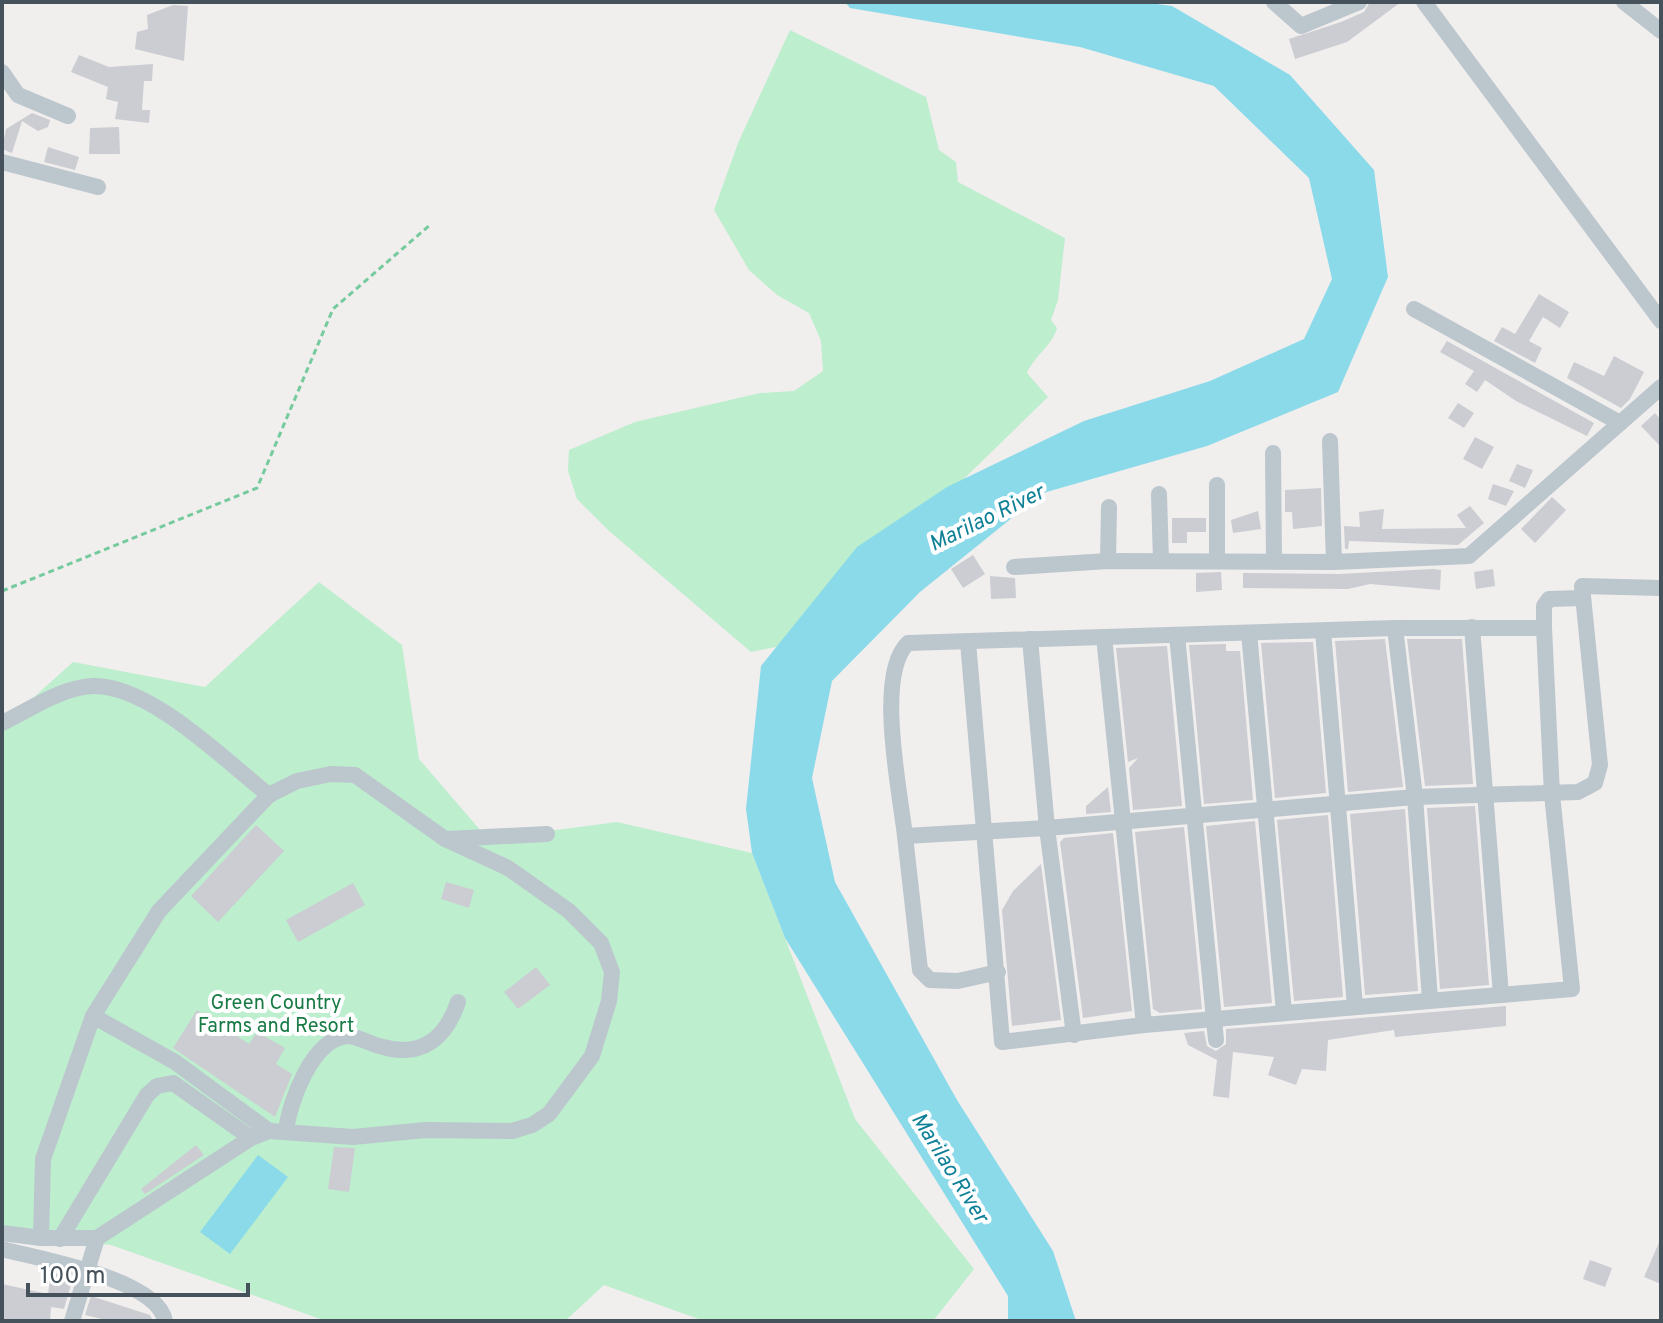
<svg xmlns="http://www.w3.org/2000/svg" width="1663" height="1323" font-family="Overpass,sans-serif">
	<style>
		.green { fill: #bdeece }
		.water { fill: #8adaea }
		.building { fill: #cbcdd3 }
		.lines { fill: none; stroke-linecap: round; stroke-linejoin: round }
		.path { stroke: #75cb9d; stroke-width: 3; stroke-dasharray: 6 4; stroke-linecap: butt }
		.minor { stroke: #bcc6cd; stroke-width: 16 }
		.labels { text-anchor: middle; stroke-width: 8; stroke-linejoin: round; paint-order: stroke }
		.park-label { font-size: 20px; fill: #187b46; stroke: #fff }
		.water-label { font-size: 22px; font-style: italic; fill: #0e8097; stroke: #fff }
	</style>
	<rect width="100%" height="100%" fill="#f1eeee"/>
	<g class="green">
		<path d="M790,30l136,67 13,53 17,12 2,20 107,56 -7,62 -7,20 6,8c-5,18 -22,27 -30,45l21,24 -253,246 -44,9 -143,-122 -31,-31 -9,-28 1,-21 66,-28 125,-29 34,-2 29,-20 -2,-30 -12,-28 -32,-18 -28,-25 -35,-60 24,-67z"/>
		<polygon points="319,582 402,645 419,759 488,839 617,822 752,853 855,1119 974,1269 933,1321 704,1321 604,1285 565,1321 326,1321 111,1245 2,1235 2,726 73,662 205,687"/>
	</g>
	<g class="water">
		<polygon points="845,2 1141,2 1172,6 1290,75 1374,170 1388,277 1338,392 1207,446 1043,493 920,592 832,681 812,778 835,882 957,1100 1053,1251 1076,1321 1008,1321 1008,1296 785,938 752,853 746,809 761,666 857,547 947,487 1084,421 1210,381 1304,339 1332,279 1309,178 1214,86 1080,47 850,8"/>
		<polygon points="258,1155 288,1177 230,1254 200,1232"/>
	</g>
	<g class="building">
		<polygon points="1370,2 1401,2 1347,42 1295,59 1289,39 1341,22 1364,12"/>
		<polygon points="173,5 188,6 184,61 135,49 137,32 148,29 147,15"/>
		<polygon points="79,55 109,67 153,64 152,81 144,81 142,110 150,110 149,123 115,119 118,102 106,99 108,87 71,72"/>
		<polygon points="32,113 50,120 48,127 38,131 22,121 12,153 2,149 6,129"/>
		<polygon points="119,127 120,154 89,154 90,128"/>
		<polygon points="48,147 79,157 75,170 44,162"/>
		<polygon points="1539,294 1569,312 1560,328 1543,317 1529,341 1542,348 1535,363 1494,341 1502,327 1515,334"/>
		<polygon points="1447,341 1594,423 1587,436 1516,401 1485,380 1477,392 1465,384 1474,371 1440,352"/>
		<polygon points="1614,356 1644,372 1630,399 1621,408 1567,378 1574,362 1604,376"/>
		<polygon points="1458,403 1474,413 1464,428 1448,418"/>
		<polygon points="1655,413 1661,420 1661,447 1641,426"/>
		<polygon points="1475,437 1494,447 1482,469 1463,459"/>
		<polygon points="1517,464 1533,470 1525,488 1509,481"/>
		<polygon points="1493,484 1514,491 1506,506 1488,499"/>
		<polygon points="1321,488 1322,526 1293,529 1292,512 1285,512 1285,490"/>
		<polygon points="1552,497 1566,510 1535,543 1521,529"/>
		<polygon points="1470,506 1484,523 1458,545 1349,541 1348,549 1345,549 1344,526 1360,527 1359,512 1384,509 1382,529 1466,528 1457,515"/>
		<polygon points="1258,511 1261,529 1233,533 1231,520"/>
		<polygon points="1172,518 1206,518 1206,532 1187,532 1187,543 1172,543"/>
		<polygon points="973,555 985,574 963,588 951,569"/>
		<polygon points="1433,569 1441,570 1440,590 1370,584 1348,589 1243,588 1243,573 1339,574"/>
		<polygon points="1493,569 1495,586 1476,589 1474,572"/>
		<polygon points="1221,572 1222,590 1196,592 1196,573"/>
		<polygon points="990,576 1015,578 1016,598 991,599"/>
		<polygon points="1385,639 1403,787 1348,792 1335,641"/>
		<polygon points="1407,639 1462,639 1473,784 1425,786"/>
		<polygon points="1313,642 1326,793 1275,798 1261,643"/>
		<polygon points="1226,644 1226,651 1240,651 1253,800 1204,804 1189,645"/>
		<polygon points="1167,646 1182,806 1133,810 1129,768 1138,758 1128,762 1116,648"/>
		<polygon points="1108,787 1111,812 1086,814 1086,806"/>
		<polygon points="1475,806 1489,985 1440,989 1427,808"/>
		<polygon points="1405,809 1418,991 1365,995 1350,814"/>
		<polygon points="1328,815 1343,997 1294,1001 1277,820"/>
		<polygon points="1255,821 1272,1003 1224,1007 1206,826"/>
		<polygon points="256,825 284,851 218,922 191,896"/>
		<polygon points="1184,827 1202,1009 1160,1013 1153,1009 1135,832"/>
		<polygon points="1113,833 1132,1011 1083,1018 1060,842 1064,838"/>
		<polygon points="1041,864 1061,1020 1012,1026 1002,910 1013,891"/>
		<polygon points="446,882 474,890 469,908 441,899"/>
		<polygon points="353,883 365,905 298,942 286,920"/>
		<polygon points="536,967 550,985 518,1009 504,992"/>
		<polygon points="1506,1006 1506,1026 1395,1037 1394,1030 1328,1040 1326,1071 1302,1069 1296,1085 1268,1075 1274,1057 1233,1052 1229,1098 1213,1096 1217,1060 1188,1045 1184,1033 1204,1031 1207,1046 1216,1051 1226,1044 1226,1029"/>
		<polygon points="197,1010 249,1044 257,1032 285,1048 276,1064 292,1074 275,1117 173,1048"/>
		<polygon points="196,1145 204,1155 145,1194 141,1189"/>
		<polygon points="334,1147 355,1148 349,1192 328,1189"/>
		<polygon points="1661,1238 1661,1284 1644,1277"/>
		<polygon points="1590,1260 1612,1268 1605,1287 1583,1279"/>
		<polygon points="51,1272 73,1278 64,1309 51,1307 50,1321 2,1321 2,1284 48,1294"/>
		<polygon points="91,1296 150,1315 153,1321 110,1321 85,1315"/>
	</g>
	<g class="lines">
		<polyline class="path" points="2,591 257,488 333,309 431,224"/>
		<g class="minor">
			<polyline points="1274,2 1301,26 1359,2"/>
			<polyline points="1424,2 1661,321"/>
			<polyline points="1624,2 1661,31"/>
			<polyline points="2,72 18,95 68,116"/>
			<polyline points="2,162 98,187"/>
			<polyline points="1414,309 1620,423"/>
			<polyline points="1330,441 1334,562"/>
			<polyline points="1273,453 1274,561"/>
			<polyline points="1159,494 1161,561"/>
			<polyline points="1108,561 1109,507"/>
			<polyline points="1217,561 1217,485"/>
			<polyline points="1014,567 1108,561 1334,562 1469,556 1661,387"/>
			<path d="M1583,598l-34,1 -5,7v22h-149l-487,15c-33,31 -8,148 -3,193l142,-8 368,-31 163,-5 17,-9 5,-18 -18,-179 79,2"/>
			<polyline points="1472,627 1501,995"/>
			<polyline points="1395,628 1415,797 1430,999"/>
			<polyline points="1323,631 1355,1006"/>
			<polyline points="1249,633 1284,1012"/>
			<polyline points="1177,635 1216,1040"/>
			<polyline points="1104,637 1144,1025"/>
			<polyline points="1030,639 1047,828 1074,1035"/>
			<polyline points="968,642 1002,1042 1144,1025 1572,989 1552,794 1544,628"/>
			<path d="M2,723c27,-13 60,-36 91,-37 58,-1 132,75 176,109"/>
			<polyline points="905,836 920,970 930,980 958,981 998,972"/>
			<polyline points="447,839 547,834"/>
			<polyline points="93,1016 175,1062 269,1131"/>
			<path d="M286,1131c3,-28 26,-92 61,-95 11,0 25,9 36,11 39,11 63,-9 75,-45"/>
			<polyline points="2,1233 41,1238 97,1238 251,1138 269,1131 353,1137 426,1130 512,1131 532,1125 549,1114 592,1056 609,1001 612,972 601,943 569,911 508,868 445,839 355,775 331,774 297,781 269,795 159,911 93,1016 43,1159 41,1238"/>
			<polyline points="60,1239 147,1095 157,1086 173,1083 251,1138"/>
			<path d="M2,1249c37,10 156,30 163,72"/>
			<polyline points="72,1321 97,1238"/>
		</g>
	</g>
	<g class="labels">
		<g class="park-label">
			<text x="276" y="1009">Green Country<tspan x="276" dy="23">Farms and Resort</tspan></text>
		</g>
		<g class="water-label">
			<text transform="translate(986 517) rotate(-26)" y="8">Marilao River</text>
			<text transform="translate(951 1167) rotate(58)" y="8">Marilao River</text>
		</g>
	</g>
	<rect width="1663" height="1323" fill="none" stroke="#46525b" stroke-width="8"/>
	<path d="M28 1283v12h220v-12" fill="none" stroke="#46525b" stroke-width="4"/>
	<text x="40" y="1283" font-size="24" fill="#46525b" stroke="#ffffff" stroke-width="6" paint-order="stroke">100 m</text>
</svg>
